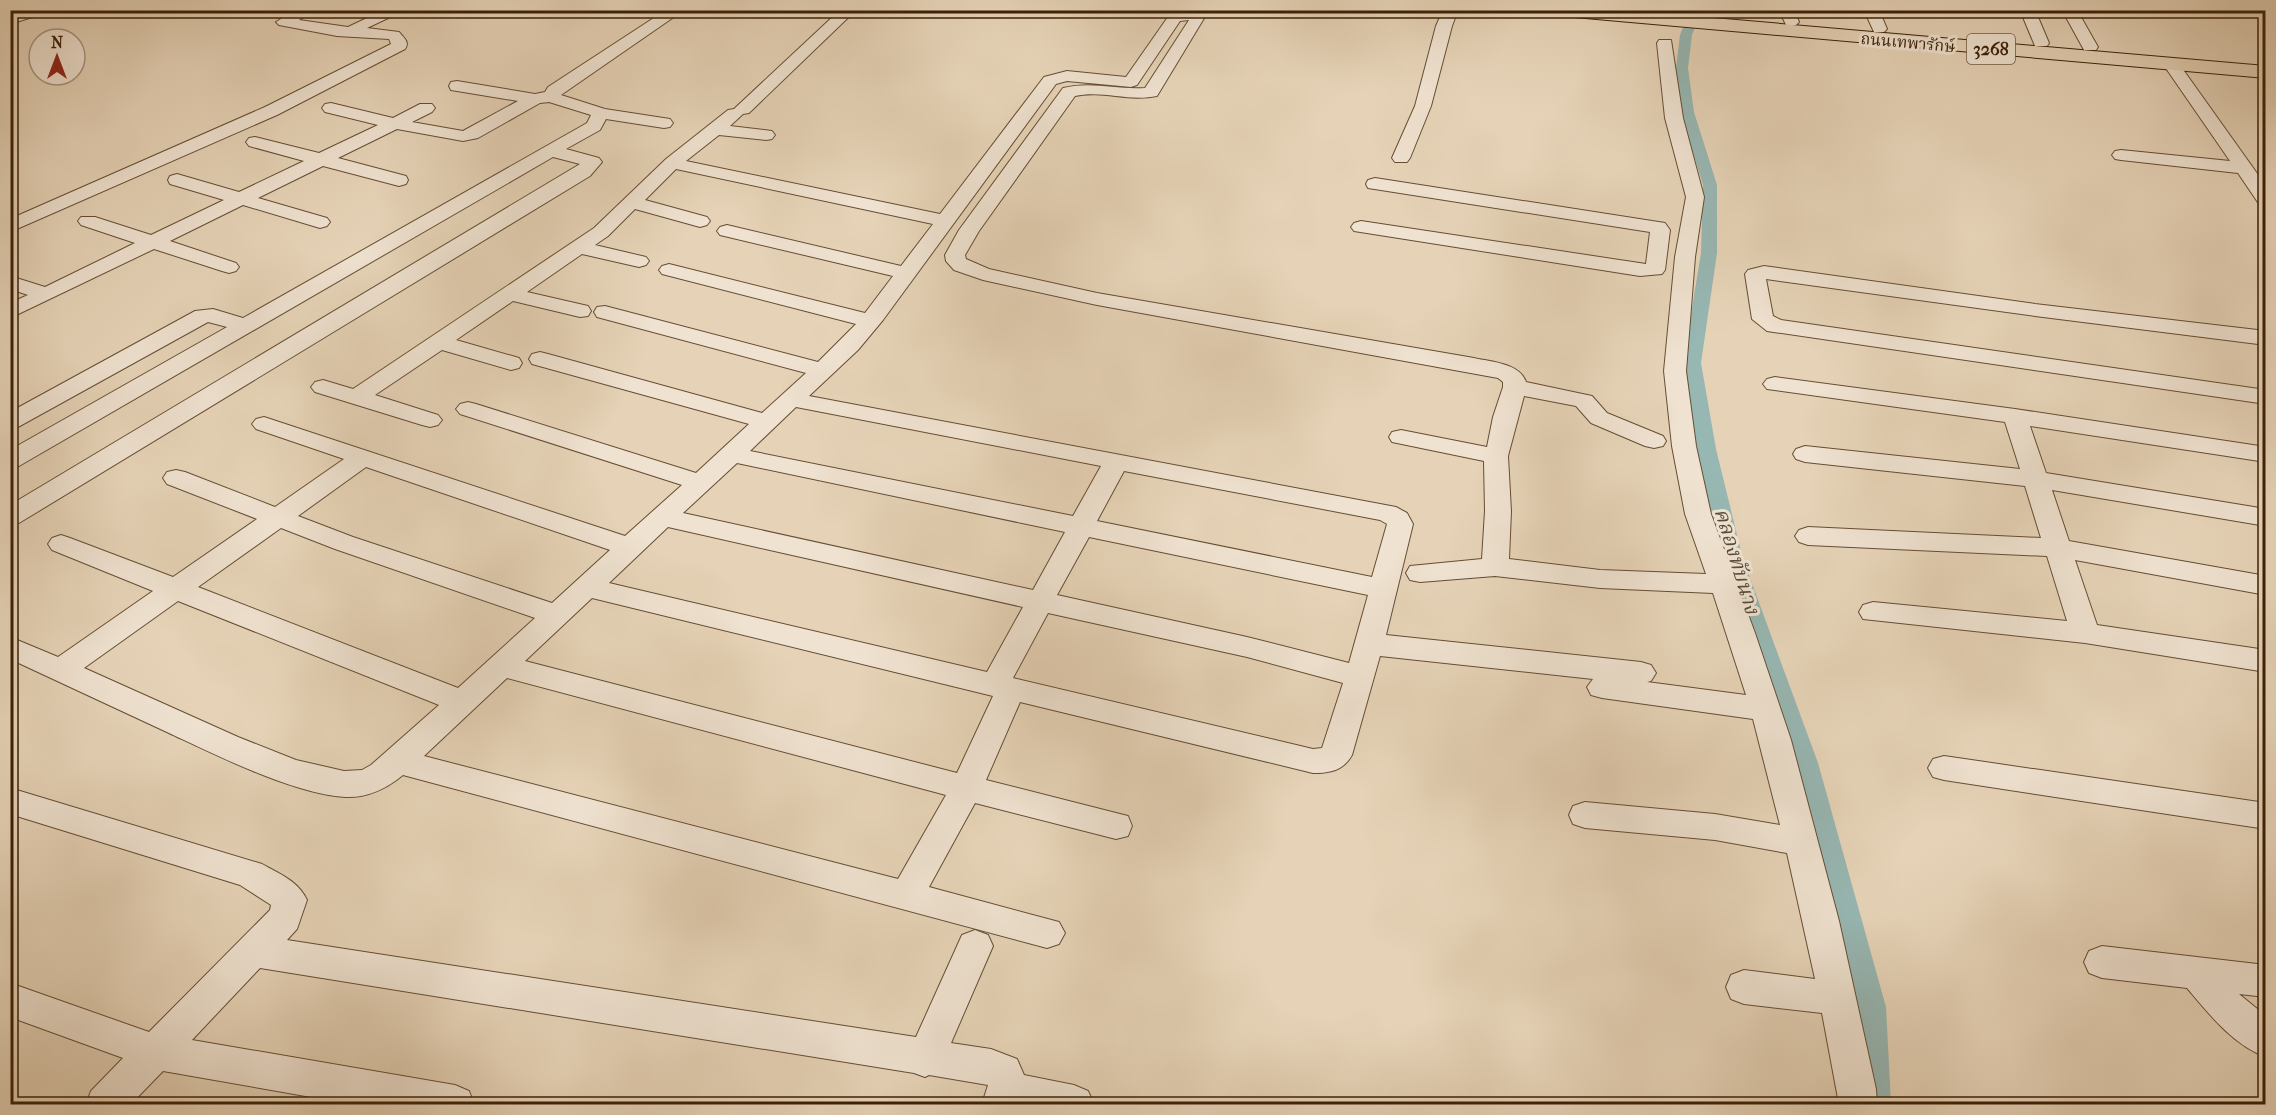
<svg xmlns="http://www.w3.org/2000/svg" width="2276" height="1115" font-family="'IM FELL French Canon','Noto Serif Thai',serif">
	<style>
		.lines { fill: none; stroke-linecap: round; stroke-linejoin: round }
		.canal { fill: #97b7b3; fill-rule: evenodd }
		.minor-casing { stroke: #664d33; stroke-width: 2 }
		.major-casing { stroke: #3b2007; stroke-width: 2 }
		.minor { fill: #efe2d0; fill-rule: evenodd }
		.major { fill: #e6d3b7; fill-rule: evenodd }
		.labels { text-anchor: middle; stroke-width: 6; stroke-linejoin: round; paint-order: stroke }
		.far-street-label { font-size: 16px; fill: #3b2007; stroke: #efe2d0 }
		.shield { fill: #efe2d0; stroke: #715a43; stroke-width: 1.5 }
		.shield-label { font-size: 18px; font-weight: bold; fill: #3b2007 }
		.water-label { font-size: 21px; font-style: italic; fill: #574d3b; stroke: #efe2d0 }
	</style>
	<rect width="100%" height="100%" fill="#e6d3b7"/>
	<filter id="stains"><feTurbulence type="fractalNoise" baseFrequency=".00333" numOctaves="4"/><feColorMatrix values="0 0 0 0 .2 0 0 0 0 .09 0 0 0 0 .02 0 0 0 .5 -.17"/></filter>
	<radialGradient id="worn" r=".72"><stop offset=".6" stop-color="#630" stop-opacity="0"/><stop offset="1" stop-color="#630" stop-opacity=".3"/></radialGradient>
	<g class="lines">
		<polygon class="canal" points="1690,10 1702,10 1692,35 1688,68 1694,112 1717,185 1717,253 1701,363 1716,449 1743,559 1818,763 1886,1007 1891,1104 1861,1104 1858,1007 1794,763 1721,559 1696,449 1683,363 1701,253 1703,185 1680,112 1676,68 1680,35"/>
		<g class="minor-casing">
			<g id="minor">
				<polygon points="24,10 47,10 45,13 10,24 10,15"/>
				<path d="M295,10h19l-15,10 49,7 36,-17h21l-38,18 32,4c5,6 11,10 6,17l-128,66 -267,117v-13l255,-112 126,-63 -2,-5 -52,-3 -58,-11 -3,-3z"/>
				<polygon points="666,10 684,10 561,95 605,109 670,119 673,123 670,127 664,128 606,119 600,130 566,149 599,158 602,162 590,176 19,523 10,525 10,505 580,164 553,157 19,466 10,469 10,450 227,327 208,322 18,427 10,429 10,412 195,311 213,309 243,318 587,123 591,115 549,102 540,103 478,138 463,141 397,129 338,158 406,176 408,180 406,184 399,186 323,166 258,198 327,218 330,222 327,226 320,228 243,205 170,241 236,263 239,267 236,271 229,273 222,271 154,249 10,318 10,303 28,295 10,289 10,276 45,287 135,243 81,225 78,221 81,217 95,217 151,235 224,200 170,184 168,180 170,176 177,174 239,192 304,161 249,146 246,142 249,138 255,137 319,153 378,125 325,112 322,108 325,104 331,103 393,118 420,104 432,104 435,108 432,112 412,122 463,131 518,101 451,90 449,86 451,82 457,81 535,94 545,92 548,87"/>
				<path d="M840,10h16l-107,103 -6,1 -13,12 42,5 3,4 -3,4 -6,1 -47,-5 -33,26 254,53 104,-137 23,-6 59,6 44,-63 14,-4h25l-52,86c-28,6 -55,-6 -82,0l-96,135 -14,24 1,4 23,10 108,24 377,65c17,4 46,5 52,24l66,14 15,17 56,23 3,5 -3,5 -9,2 -9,-2 -54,-23 -15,-17 -52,-10 -16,60 3,55 -2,48 91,11 106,4 -21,-60 -13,-68 -8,-75 11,-114 11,-60 -21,-79 -8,-75 2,-3h12l12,78 21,79 -9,60 -9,114 10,75 15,68 44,119 36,107 48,181 37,168 1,15h-38l-17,-91 -78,-9 -13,-5 -5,-12 5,-12 13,-5 71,9 -28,-126 -72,-13 -130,-12 -12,-4 -4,-9 4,-9 12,-4 130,12 65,11 -27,-106 -151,-21 -11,-3 -4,-8 6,-8 -213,-23 -28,99c-9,16 -22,18 -39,18l-293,-71 -34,78 130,33 12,3 4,10 -4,10 -12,3 -141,-36 -46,84 130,35 6,11 -6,11 -12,4 -644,-173c-17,14 -35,23 -58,22 -51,-3 -129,-42 -176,-64 -53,-25 -106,-49 -159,-74v-22l48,20 95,-66 -101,-41 -4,-6 4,-6 9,-3 9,3 103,39 84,-58 -90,-35 -4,-6 4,-6 9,-2 9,2 90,35 69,-48 -88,-30 -4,-5 4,-5 8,-2 361,119 57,-51 -222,-71 -4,-5 4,-5 8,-2 8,2 220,69 53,-49 -217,-60 -3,-5 3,-5 8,-2 8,2 214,59 44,-40 -209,-56 -3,-5 3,-5 8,-1 213,56 38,-38 -194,-50 -3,-4 3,-4 7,-2 196,49 28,-37 -173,-41 -3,-4 3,-4 7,-2 174,41 32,-42 -257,-55 -31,31 62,17 3,4 -3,4 -7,2 -65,-18 -27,27 -13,9 51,12 3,4 -3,4 -7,2 -57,-13 -55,38 61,14 3,5 -3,5 -8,1 -67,-16 -57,39 63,18 3,5 -3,5 -8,2 -69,-20 -67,45 63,20 4,5 -4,5 -8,2 -8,-2 -107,-33 -4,-5 4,-5 8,-2 30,9 241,-161 72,-69 62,-49 6,-1zM1189,20l-44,68c-28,2 -53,-7 -82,0l-104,142 -14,25 1,6 8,9 29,10 114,25 401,73 5,4v5l-10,30 -6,30 -86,-17 -9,2 -3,5 3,5 92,19 1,50 -3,48 -72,7 -4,7 4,7 10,2 75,-6 105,12 113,5 33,102 -99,-13 4,-1 5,-8 -5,-8 -10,-3 -255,-27 27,-111 -6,-11 -11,-6 -587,-111 49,-46 25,-30 173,-236 11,-3 64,6 6,-2 43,-64zM796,407l305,59 -28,50 -323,-65zM737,463l328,69 -32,58 -350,-77zM366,467l244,83 -58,53 -199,-66 -55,-21zM1124,471l256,49 7,4 -15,53 -275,-56zM668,527l355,80 -36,65 -378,-89zM281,528l54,21 200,69 -77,70 -260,-101zM1089,537l279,58 -19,68 -102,-26 -190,-42zM592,598l401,98 -36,77 -432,-112zM178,601l261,104 -68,60 -9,5 -18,1 -48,-11 -58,-23 -154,-69zM1048,613l199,44 96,26 -21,65 -9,1 -300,-71zM507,678l439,117 -48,84 -474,-123z"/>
				<polygon points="1443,10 1458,10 1452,26 1431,106 1410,158 1407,162 1395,162 1392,158 1415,106 1436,26"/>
				<polygon points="1779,10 1794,10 1799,22 1796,25 1786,25"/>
				<polygon points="1864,10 1879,10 1887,29 1884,32 1874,32"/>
				<polygon points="2020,10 2035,10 2049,43 2047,46 2035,46"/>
				<polygon points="2062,10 2077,10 2098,47 2096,50 2084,50"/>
				<polygon points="2171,59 2177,61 2266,186 2266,206 2259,204 2238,173 2121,160 2115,159 2112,155 2115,151 2121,150 2230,161 2163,64"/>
				<polygon points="1375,178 1665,223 1670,230 1665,270 1662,274 1640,276 1354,231 1351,227 1354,223 1361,221 1646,264 1650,232 1368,188 1366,184 1368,180"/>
				<polygon points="1764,266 2035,304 2266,331 2266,345 2035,316 1766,279 1773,316 1781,320 2266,390 2266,404 1767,331 1752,319 1745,274 1748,270"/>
				<polygon points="1775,377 2015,409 2266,447 2266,462 2030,426 2046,473 2266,509 2266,526 2052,490 2069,541 2266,576 2266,595 2075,560 2097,625 2266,650 2266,672 2085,643 1863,619 1859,612 1863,605 1873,602 2067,621 2047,556 1808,545 1799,542 1795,536 1799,530 1808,527 2041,538 2025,486 1805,462 1796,459 1793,454 1796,449 1805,446 2020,469 2005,422 1767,389 1763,384 1767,379"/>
				<polygon points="1944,756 2266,803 2266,829 1944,780 1933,777 1928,768 1933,759"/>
				<path d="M10,788l252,76c18,10 36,17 45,36l-10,29 -10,11 629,97 46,-102 13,-5 13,5 5,11 -42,97 40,6 26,10 7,16 50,10 14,6 6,13h-112l6,-19 -59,-10 -4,2 -11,-4 -654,-105 -68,72 263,45 14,6 5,13h-123l-188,-33 -32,33h-45l5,-13 32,-33 -113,-41v-34l139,49 121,-122 1,-5 -31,-20 -230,-71z"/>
				<path d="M2102,946l164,19v32l-27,-3 27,22v41c-33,-12 -57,-43 -79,-69l-85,-10 -13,-5 -5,-11 5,-11z"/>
			</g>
		</g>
		<g class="major-casing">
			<polygon id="major" points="1542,10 1620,10 2266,66 2266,78 1551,15"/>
		</g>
		<use href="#minor" class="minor"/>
		<use href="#major" class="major"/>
	</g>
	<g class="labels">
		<g class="far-street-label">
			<text transform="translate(1908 42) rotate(5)" y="6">ถนนเทพารักษ์</text>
		</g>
		<rect class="shield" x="1967" y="34" width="48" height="30" rx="4.5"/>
		<g class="shield-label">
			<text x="1991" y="55">3268</text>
		</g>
		<g class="water-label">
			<text transform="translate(1737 561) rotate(73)" y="7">คลองทับนาง</text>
		</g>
	</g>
	<rect width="2276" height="1115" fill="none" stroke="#e6d3b7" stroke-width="36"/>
	<rect x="12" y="12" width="2252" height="1091" fill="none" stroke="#3b2007" stroke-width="3"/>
	<rect x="18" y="18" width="2240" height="1079" fill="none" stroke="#3b2007" stroke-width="1.5"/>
	<g transform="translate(57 57)"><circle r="28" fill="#efe2d0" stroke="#a79480" stroke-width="1.5"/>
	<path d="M0-4.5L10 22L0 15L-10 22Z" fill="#8f2418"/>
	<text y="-9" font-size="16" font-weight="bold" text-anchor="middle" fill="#3b2007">N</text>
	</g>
	<rect width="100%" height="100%" filter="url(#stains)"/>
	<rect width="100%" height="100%" fill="url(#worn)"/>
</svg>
